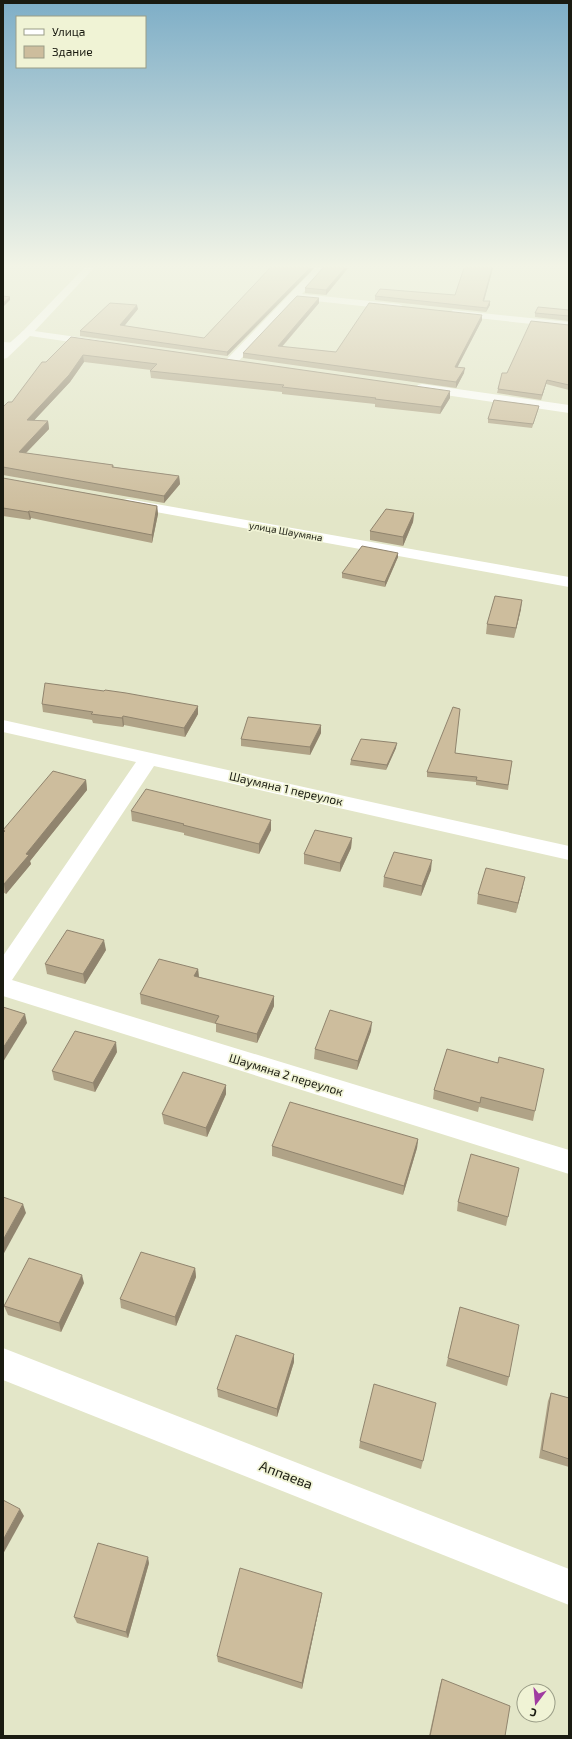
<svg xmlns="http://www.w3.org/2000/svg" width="572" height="1739" font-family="'Exo 2',sans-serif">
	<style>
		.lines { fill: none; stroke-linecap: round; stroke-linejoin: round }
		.street { fill: #fff; fill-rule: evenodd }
		.secondary { fill: #fff; fill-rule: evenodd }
		.wall { fill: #b0a387 }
		.shaded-wall { fill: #90846e }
		.building { fill: #cdbd9d; stroke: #90846e }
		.labels { text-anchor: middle; stroke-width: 3.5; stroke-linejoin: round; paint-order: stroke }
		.far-street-label { font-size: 10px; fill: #1a1b11; stroke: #f0f3d5 }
		.street-label { font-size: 12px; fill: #1a1b11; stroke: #f0f3d5 }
		.near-street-label { font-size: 14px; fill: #1a1b11; stroke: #f0f3d5 }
	</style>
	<rect width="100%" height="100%" fill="#e3e6c8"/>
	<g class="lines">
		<g class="street">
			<polygon points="315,268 325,268 302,294 399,304 404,307 399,310 296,299 235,365 227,365 225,362 227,359"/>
			<polygon points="453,310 569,322 569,328 449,315 448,313"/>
			<polygon points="27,330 98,340 102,341 104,343 102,345 98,346 23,335 21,333 23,331"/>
			<polygon points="3,342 17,343 19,345 17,347 3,348"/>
			<polygon points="422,384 569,405 569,413 418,391 416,388 418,385"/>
			<polygon points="128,499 569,577 569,587 123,506 121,503 123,500"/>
			<polygon points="3,720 569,846 569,860 154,766 12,980 569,1150 569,1174 3,996 3,956 136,762 3,732"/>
		</g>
		<g class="secondary">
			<polygon points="84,268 94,268 31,335 7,358 3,359 3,349 23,331"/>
			<polygon points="3,1348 569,1569 569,1605 3,1380"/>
		</g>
	</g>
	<g class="wall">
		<polygon points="270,268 314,268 227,356 80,336 80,331 138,309 124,326 204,338"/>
		<polygon points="323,268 348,268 326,295 305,293 305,288"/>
		<polygon points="464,268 493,268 484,301 490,305 486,312 375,300 375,296 455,295"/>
		<polygon points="319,298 319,303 282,347 336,352 482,320 457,367 464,373 456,388 243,358 243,353"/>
		<polygon points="569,310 569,321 535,317 535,313"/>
		<polygon points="569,325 569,390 546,384 541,400 497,393 498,389 507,373"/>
		<polygon points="71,337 450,398 440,414 375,407 375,404 282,394 282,392 151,378 150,371 151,370 84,362 70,382 34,420 48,421 49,429 26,453 113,465 114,467 179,476 180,484 164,503 3,475 3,407 12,402 46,362"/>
		<polygon points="539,406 538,410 532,428 488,423 488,419"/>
		<polygon points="3,478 157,506 158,514 152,543 31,518 30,520 3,516"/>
		<polygon points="414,513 413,522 403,546 370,540 370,531"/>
		<polygon points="398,553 398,557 385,587 342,578 342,573"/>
		<polygon points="521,609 514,638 486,634 487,624"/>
		<polygon points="42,704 198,714 185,737 124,725 123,727 93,723 92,720 43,712"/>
		<polygon points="321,725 321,733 310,755 241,746 241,739"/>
		<polygon points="396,748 386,770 350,765 351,760"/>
		<polygon points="455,753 512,761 508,790 476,785 476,782 427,777 427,772"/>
		<polygon points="86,780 87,790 30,861 31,864 6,894 3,892 3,830"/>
		<polygon points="131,811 271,830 259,854 184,835 184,833 132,821"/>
		<polygon points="352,838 351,848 340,872 304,864 304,854"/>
		<polygon points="431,870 421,896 383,887 384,877"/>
		<polygon points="523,886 516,913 477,904 478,894"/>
		<polygon points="106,950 85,984 47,974 45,964"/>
		<polygon points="198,969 199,977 274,996 274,1006 257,1043 216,1032 216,1024 141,1004 140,994"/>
		<polygon points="371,1031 357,1070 314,1059 315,1049"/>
		<polygon points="447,1049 535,1111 533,1121 479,1107 478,1112 433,1099 434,1090"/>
		<polygon points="117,1052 95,1092 54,1080 52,1071"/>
		<polygon points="226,1085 226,1094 207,1137 164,1124 162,1114"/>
		<polygon points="418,1139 417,1148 403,1195 272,1156 272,1146"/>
		<polygon points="458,1202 508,1217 506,1226 457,1211"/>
		<polygon points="195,1268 196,1277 176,1326 121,1308 120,1299"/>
		<polygon points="84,1283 61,1332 8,1315 4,1306"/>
		<polygon points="460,1307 509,1377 507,1386 446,1366"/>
		<polygon points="294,1354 294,1362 277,1417 218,1397 217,1389"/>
		<polygon points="551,1393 569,1398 569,1467 539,1458 548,1401"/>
		<polygon points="360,1441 423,1461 421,1469 359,1448"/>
		<polygon points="149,1563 128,1638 77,1623 74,1617"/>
		<polygon points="321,1599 302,1689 218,1662 217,1656"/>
		<polygon points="442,1679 505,1736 429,1736 440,1685"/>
	</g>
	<g class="shaded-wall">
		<polygon points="310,268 314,268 227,356 227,352"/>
		<polygon points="345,268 348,268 326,295 326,290"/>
		<polygon points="492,268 493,268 483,304 483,301"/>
		<polygon points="10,297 10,300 3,307 3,303"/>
		<polygon points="319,298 319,303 278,351 278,346"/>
		<polygon points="490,301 490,305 486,312 487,308"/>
		<polygon points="137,305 138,309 121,330 120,325"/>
		<polygon points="482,315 482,320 455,372 455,367"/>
		<polygon points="83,355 84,362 70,382 28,427 27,420"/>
		<polygon points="465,368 464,373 456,388 456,382"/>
		<polygon points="547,380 546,384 541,400 542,395"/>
		<polygon points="450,391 450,398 440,414 441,407"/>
		<polygon points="48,421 49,429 20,459 19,452"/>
		<polygon points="179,476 180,484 164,503 164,496"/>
		<polygon points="157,506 158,514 152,543 152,535"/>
		<polygon points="29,511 31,518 30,520 28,512"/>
		<polygon points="414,513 413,522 403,546 403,537"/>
		<polygon points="398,553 398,557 385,587 385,582"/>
		<polygon points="522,600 521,609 514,638 516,628"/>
		<polygon points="198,706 198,714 185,737 184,728"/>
		<polygon points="123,716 124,725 123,727 122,718"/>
		<polygon points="321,725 321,733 310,755 310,747"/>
		<polygon points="397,743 396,748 386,770 387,765"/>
		<polygon points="86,780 87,790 30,861 31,864 6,894 4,884 26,854"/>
		<polygon points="271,820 271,830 259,854 259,844"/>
		<polygon points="352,838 351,848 340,872 340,863"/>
		<polygon points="432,860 431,870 421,896 422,886"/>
		<polygon points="525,877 523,886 516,913 518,903"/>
		<polygon points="104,940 106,950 85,984 83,974"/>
		<polygon points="198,969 199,979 194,976"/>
		<polygon points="274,996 274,1006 257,1043 257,1034"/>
		<polygon points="25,1014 27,1023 3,1062 3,1048"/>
		<polygon points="372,1022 371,1031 357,1070 358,1061"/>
		<polygon points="116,1042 117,1052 95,1092 93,1083"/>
		<polygon points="226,1085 226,1094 207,1137 206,1128"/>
		<polygon points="418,1139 417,1148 403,1195 404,1186"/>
		<polygon points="23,1204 26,1213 3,1255 3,1240"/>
		<polygon points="195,1268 196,1277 176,1326 175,1317"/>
		<polygon points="82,1275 84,1283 61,1332 59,1323"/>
		<polygon points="294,1354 294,1362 277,1417 277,1409"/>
		<polygon points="20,1509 24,1516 3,1554 3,1540"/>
		<polygon points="148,1557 149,1563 128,1638 126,1632"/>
		<polygon points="322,1593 321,1599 302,1689 302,1683"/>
	</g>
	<g class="building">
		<polygon points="270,268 310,268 227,352 80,331 110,303 137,305 120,325 204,338"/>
		<polygon points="323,268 345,268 326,290 305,288"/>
		<polygon points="464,268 492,268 483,301 490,301 487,308 375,296 380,289 455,295"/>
		<polygon points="3,296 10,297 3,303"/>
		<polygon points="297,296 319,298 278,346 336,352 369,303 482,315 455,367 465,368 456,382 243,353"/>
		<polygon points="538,307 569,310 569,316 535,313"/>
		<polygon points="531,321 569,325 569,385 547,380 542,395 498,389 502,373 507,373"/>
		<polygon points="71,337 450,391 441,407 375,399 376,398 282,387 284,385 150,371 157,364 83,355 69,375 27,420 48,421 19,452 113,465 112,467 179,476 164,496 3,467 3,407 8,402 12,402 42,362 46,362"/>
		<polygon points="494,400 539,406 533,424 488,419"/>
		<polygon points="3,478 157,506 152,535 29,511 28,512 3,508"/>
		<polygon points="386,509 414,513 403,537 370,531"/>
		<polygon points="362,546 398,553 385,582 342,573"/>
		<polygon points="495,596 522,600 516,628 487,624"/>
		<polygon points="45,683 104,691 105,690 126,693 198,706 184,728 123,716 122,718 91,714 93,712 42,704"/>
		<polygon points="453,707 460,709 455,753 512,761 508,785 476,780 477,777 427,772"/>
		<polygon points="248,717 321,725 310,747 241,739"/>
		<polygon points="361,739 397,743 387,765 351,760"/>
		<polygon points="53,771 86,780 26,854 29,855 4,884 3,883 3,833 5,831 3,830"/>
		<polygon points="146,789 271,820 259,844 183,825 184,824 131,811"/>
		<polygon points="315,830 352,838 340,863 304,854"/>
		<polygon points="394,852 432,860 422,886 384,877"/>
		<polygon points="486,868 525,877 518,903 478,894"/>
		<polygon points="67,930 104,940 83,974 45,964"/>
		<polygon points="159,959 198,969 194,976 274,996 257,1034 215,1023 219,1016 140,994"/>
		<polygon points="3,1007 25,1014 3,1048"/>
		<polygon points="330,1010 372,1022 358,1061 315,1049"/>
		<polygon points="75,1031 116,1042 93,1083 52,1071"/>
		<polygon points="447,1049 498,1063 499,1057 544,1069 535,1111 481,1097 480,1103 434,1090"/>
		<polygon points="183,1072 226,1085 206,1128 162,1114"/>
		<polygon points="290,1102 418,1139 404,1186 272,1146"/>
		<polygon points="471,1154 519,1168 508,1217 458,1202"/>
		<polygon points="3,1197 23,1204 3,1240"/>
		<polygon points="141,1252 195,1268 175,1317 120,1299"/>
		<polygon points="29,1258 82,1275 59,1323 4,1306"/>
		<polygon points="460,1307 519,1325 509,1377 448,1358"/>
		<polygon points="236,1335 294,1354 277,1409 217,1389"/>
		<polygon points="374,1384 436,1403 423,1461 360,1441"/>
		<polygon points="551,1393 569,1398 569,1459 542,1450"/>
		<polygon points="3,1500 20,1509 3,1540"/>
		<polygon points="98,1543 148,1557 126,1632 74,1617"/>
		<polygon points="240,1568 322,1593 302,1683 217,1656"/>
		<polygon points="442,1679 510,1706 505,1736 430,1736"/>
	</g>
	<linearGradient id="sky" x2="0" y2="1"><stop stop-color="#7eaec7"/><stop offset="0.52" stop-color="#f2f4e6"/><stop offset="1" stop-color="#f2f4e6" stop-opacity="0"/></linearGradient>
	<rect width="572" height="511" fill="url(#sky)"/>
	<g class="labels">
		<g class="far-street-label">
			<text transform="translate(286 531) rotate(10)" y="4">улица Шаумяна</text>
		</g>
		<g class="street-label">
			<text transform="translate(286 789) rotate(13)" y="4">Шаумяна 1 переулок</text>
			<text transform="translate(286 1075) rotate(17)" y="4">Шаумяна 2 переулок</text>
		</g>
		<g class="near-street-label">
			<text transform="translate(286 1475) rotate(21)" y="5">Аппаева</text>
		</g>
	</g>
	<rect width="572" height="1739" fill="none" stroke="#1a1b11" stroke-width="8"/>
	<rect x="16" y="16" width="130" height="52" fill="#f0f3d5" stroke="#9a9d87"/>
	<rect x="24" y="29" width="20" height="6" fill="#ffffff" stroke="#9a9d87"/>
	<text x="52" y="36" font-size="12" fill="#1a1b11">Улица</text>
	<rect x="24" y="46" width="20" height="12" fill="#cdbd9d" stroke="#9a9d87"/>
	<text x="52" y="56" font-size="12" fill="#1a1b11">Здание</text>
	<g transform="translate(536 1703) rotate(196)"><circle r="19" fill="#f0f3d5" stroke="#9a9d87"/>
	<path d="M0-3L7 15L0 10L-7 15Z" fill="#a03ca1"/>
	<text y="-6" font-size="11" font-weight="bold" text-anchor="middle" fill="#1a1b11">С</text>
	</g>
</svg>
